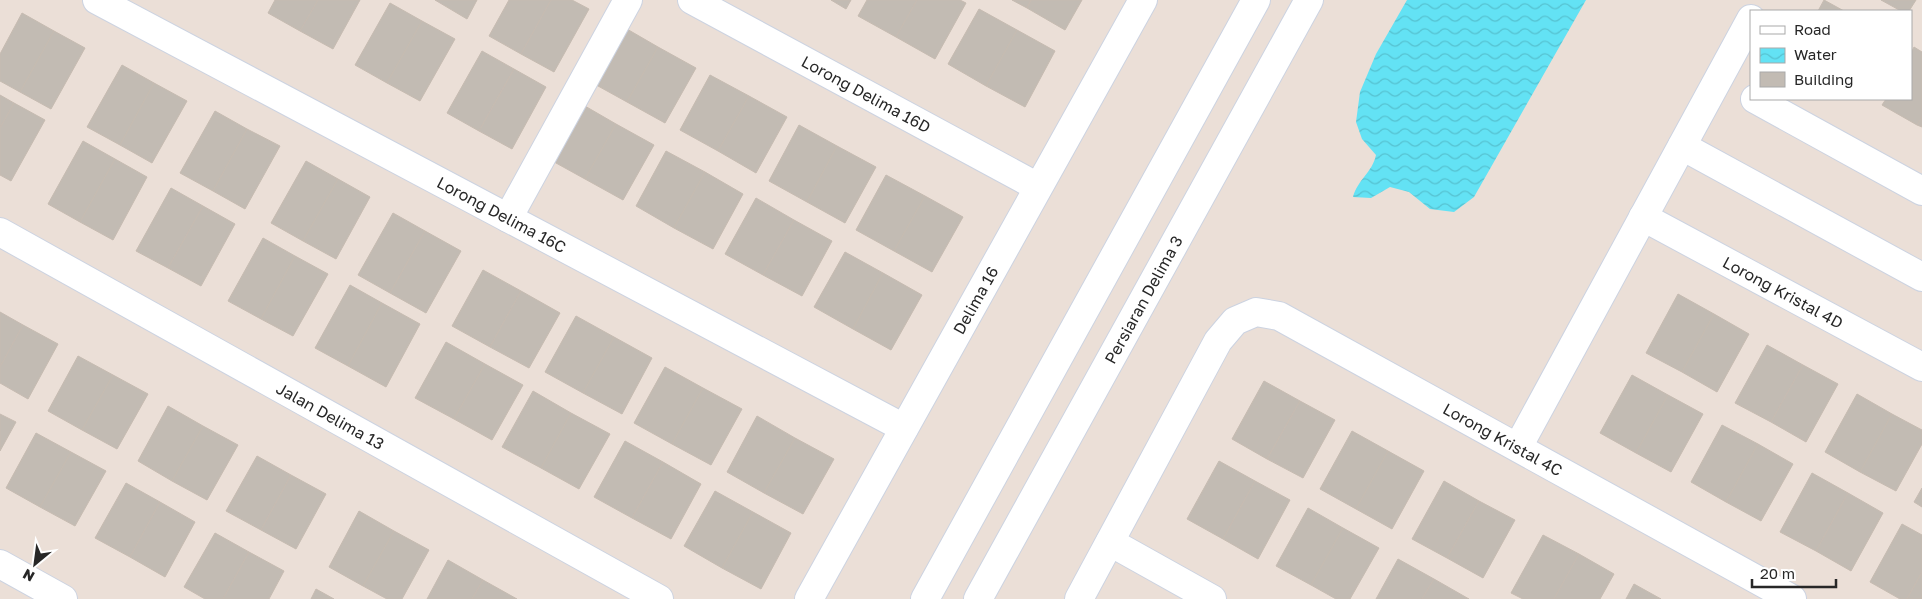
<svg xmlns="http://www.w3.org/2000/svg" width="1922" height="599" font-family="'Golos Text',sans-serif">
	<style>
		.water { fill: url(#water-waves) }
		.building { fill: #c2bbb3; stroke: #c6bbb1 }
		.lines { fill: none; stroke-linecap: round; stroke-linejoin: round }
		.minor-casing { stroke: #ccd3e1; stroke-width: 30 }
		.minor { stroke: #fff; stroke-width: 28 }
		.labels { text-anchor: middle; stroke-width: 4; stroke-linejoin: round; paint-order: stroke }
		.street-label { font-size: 16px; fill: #272727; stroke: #fff }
	</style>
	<defs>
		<pattern id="water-waves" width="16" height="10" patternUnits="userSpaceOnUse" patternTransform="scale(1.25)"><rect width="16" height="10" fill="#63e2f4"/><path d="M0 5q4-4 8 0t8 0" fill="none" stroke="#56c2d1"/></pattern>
	</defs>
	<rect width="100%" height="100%" fill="#ebdfd7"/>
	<path class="water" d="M1407,0h179l-112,197 -20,15 -24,-3 -21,-17 -19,-5 -19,11 -18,-1c5,-18 19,-24 23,-42l-14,-16 -6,-17 4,-30 16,-38z"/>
	<g class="building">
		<polygon points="275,0 318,0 300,31 268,13"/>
		<polygon points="318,0 360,0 333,49 300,31"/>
		<polygon points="435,0 477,0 467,19"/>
		<polygon points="509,0 551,0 521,54 489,36"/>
		<polygon points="551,0 572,0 589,9 554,72 521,54"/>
		<polygon points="831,0 851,0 846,9"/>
		<polygon points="867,0 917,0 896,37 858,16"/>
		<polygon points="917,0 960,0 966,3 935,59 896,37"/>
		<polygon points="1012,0 1031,0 1027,8"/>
		<polygon points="1031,0 1082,0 1065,30 1027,8"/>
		<polygon points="1824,0 1844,11 1818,11"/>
		<polygon points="1881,0 1916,0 1909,11 1901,11"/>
		<polygon points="390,3 422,21 387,83 355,65"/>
		<polygon points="979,9 1017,30 986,86 948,64"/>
		<polygon points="22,13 54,31 20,92 0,81 0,54"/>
		<polygon points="422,21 455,39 420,101 387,83"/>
		<polygon points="620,25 658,47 627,102 589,81"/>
		<polygon points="1017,30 1055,51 1025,107 986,86"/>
		<polygon points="54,31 85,48 51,109 20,92"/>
		<polygon points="658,47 696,68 665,123 627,102"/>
		<polygon points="1914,47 1922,52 1922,117 1917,125 1882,105 1886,99 1911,99 1911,53"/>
		<polygon points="482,51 514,69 479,131 447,113"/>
		<polygon points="122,65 154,83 120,145 87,127"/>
		<polygon points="514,69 546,87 512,149 479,131"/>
		<polygon points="710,75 749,96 718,151 680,130"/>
		<polygon points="154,83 187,101 152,163 120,145"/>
		<polygon points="0,95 14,103 0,128"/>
		<polygon points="749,96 787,117 756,173 718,151"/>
		<polygon points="578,102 616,124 585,179 547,158"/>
		<polygon points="14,103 45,120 11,181 0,175 0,128"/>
		<polygon points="215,111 247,129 213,191 180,173"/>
		<polygon points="1922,117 1922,127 1917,125"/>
		<polygon points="616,124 654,145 623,200 585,179"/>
		<polygon points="799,125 837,146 807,202 769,181"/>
		<polygon points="247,129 280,146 245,209 213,191"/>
		<polygon points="83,141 115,159 80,222 48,204"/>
		<polygon points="837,146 876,167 845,223 807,202"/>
		<polygon points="666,151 705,172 674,228 636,206"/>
		<polygon points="115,159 147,177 113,240 80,222"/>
		<polygon points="306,161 338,179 303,241 271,223"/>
		<polygon points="705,172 743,194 713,249 674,228"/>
		<polygon points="886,175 925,196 894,251 856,230"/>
		<polygon points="338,179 370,197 336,259 303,241"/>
		<polygon points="171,188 203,206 168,268 136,251"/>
		<polygon points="925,196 963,217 932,272 894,251"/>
		<polygon points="756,198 794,220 763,275 725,254"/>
		<polygon points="203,206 235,224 201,286 168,268"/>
		<polygon points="393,213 425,231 390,293 358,275"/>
		<polygon points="794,220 832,241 802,296 763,275"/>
		<polygon points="425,231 461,251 426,313 390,293"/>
		<polygon points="263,238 295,256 261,319 228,301"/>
		<polygon points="845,252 883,273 853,329 814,307"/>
		<polygon points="295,256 328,274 293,336 261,319"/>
		<polygon points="483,270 521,291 490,347 452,326"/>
		<polygon points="883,273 922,295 891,350 853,329"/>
		<polygon points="350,285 382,303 348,366 315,348"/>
		<polygon points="521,291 560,313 529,368 490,347"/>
		<polygon points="1678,294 1714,314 1682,372 1646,353"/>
		<polygon points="382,303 420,324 386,387 348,366"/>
		<polygon points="0,312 23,325 0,367"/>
		<polygon points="1714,314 1749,334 1717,392 1682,372"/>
		<polygon points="576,316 614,337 583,393 545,372"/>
		<polygon points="23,325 58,344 28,399 0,383 0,367"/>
		<polygon points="614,337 652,358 622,414 583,393"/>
		<polygon points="446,342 485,364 454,419 415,398"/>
		<polygon points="1767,345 1803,365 1771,422 1735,403"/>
		<polygon points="78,356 113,375 82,430 48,411"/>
		<polygon points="485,364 523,385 492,440 454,419"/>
		<polygon points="1803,365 1838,384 1806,442 1771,422"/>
		<polygon points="665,367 703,388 672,444 634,423"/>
		<polygon points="113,375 148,394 117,449 82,430"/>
		<polygon points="1632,375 1668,395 1636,453 1600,433"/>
		<polygon points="1264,381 1300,401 1267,459 1232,439"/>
		<polygon points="703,388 742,409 711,465 672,444"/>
		<polygon points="533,391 571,413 541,468 502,447"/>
		<polygon points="1857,394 1892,414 1860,472 1825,452"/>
		<polygon points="1668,395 1703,414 1671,472 1636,453"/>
		<polygon points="1300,401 1335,420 1303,478 1267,459"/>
		<polygon points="168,406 203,426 172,481 138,461"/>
		<polygon points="571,413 610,434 579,489 541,468"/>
		<polygon points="0,414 16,422 0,451"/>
		<polygon points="1892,414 1922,430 1922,444 1896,491 1860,472"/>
		<polygon points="757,416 795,438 764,493 727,472"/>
		<polygon points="1722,425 1758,444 1726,502 1691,482"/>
		<polygon points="203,426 238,445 207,500 172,481"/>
		<polygon points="1352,431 1388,451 1356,509 1320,489"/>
		<polygon points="36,433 71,452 40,507 6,488"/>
		<polygon points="795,438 834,459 803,514 764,493"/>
		<polygon points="625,441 663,462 632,518 594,497"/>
		<polygon points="1758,444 1793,464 1761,521 1726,502"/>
		<polygon points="1388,451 1424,471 1392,529 1356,509"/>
		<polygon points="71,452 106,471 75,526 40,507"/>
		<polygon points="257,456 291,475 261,530 226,511"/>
		<polygon points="1219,461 1255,481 1223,539 1187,519"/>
		<polygon points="663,462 701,484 671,539 632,518"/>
		<polygon points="1812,473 1848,493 1816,551 1780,532"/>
		<polygon points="291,475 326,494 296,549 261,530"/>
		<polygon points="1255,481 1290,500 1258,559 1223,539"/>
		<polygon points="1444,481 1479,501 1447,558 1412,539"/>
		<polygon points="126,483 160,502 130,557 95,538"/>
		<polygon points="1922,488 1922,507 1914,502"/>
		<polygon points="715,491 753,512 722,568 684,546"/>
		<polygon points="1848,493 1883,513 1851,571 1816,551"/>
		<polygon points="1479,501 1515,520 1483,578 1447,558"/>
		<polygon points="160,502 195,522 165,577 130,557"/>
		<polygon points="1308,508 1343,528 1311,585 1276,566"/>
		<polygon points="359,511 394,531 363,586 329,567"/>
		<polygon points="753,512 791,533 761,589 722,568"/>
		<polygon points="1902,524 1922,535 1922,572 1907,599 1900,599 1870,582"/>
		<polygon points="1343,528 1379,548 1350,599 1336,599 1311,585"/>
		<polygon points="394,531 429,550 402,599 387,599 363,586"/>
		<polygon points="215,533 249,552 223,599 205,599 184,587"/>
		<polygon points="1543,535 1579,554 1554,599 1523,599 1511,593"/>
		<polygon points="249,552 284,571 269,599 223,599"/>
		<polygon points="1579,554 1614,574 1600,599 1554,599"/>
		<polygon points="1398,559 1434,579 1422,599 1376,599"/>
		<polygon points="448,560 483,580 472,599 427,599"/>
		<polygon points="1922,572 1922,599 1907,599"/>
		<polygon points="1434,579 1469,599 1422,599"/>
		<polygon points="483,580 517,599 472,599"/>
		<polygon points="1634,584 1661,599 1626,599"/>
		<polygon points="316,589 334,599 311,599"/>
	</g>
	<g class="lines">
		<g class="minor-casing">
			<g id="minor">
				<path id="s1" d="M97,0l807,428"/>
				<path id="s2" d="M692,0l346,187"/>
				<polyline points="1755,99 1922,191"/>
				<polyline points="1682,146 1922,277"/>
				<path id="s3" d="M1643,217l279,150"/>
				<polyline points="508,218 628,0"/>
				<path id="s4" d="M0,232l659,367"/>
				<polyline points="1518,447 1751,19"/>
				<polyline points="1110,542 1212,599"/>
				<polyline points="0,564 63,599"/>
				<path id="s5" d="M809,599l334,-599"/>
				<polyline points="925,599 1256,0"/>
				<path id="s6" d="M978,599l331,-599"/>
				<path id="s7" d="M1079,599l139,-258 17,-20 21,-9 23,4 513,283"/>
			</g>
		</g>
		<use href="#minor" class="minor"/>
	</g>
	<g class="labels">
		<g class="street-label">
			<text dy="6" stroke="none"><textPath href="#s2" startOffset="198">Lorong Delima 16D</textPath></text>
			<text dy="6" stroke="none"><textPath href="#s1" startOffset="458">Lorong Delima 16C</textPath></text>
			<text dy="6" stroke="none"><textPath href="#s3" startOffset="159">Lorong Kristal 4D</textPath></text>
			<text dy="6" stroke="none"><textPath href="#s5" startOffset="342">Delima 16</textPath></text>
			<text dy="6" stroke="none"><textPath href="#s6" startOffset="342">Persiaran Delima 3</textPath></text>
			<text dy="6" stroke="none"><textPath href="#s4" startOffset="378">Jalan Delima 13</textPath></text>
			<text dy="6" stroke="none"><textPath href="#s7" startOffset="621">Lorong Kristal 4C</textPath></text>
		</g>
	</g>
	<rect x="1750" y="10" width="162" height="90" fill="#ffffff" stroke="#a9a9a9"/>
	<rect x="1760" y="26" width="25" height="8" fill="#ffffff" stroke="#a9a9a9"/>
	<text x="1794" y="35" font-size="15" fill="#272727">Road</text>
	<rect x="1760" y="48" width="25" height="15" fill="url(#water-waves)" stroke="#a9a9a9"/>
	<text x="1794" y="60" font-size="15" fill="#272727">Water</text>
	<rect x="1760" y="72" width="25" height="15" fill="#c2bbb3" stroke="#a9a9a9"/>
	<text x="1794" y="85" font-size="15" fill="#272727">Building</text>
	<g transform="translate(35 564) rotate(209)" stroke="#ffffff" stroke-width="4" paint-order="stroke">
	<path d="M0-4L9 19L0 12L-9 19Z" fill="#272727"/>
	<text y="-8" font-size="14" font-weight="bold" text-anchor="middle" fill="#272727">N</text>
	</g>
	<path d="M1752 579v8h84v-8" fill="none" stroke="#272727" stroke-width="2.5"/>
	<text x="1760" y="579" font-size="15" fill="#272727" stroke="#ffffff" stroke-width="4" paint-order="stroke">20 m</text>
</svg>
